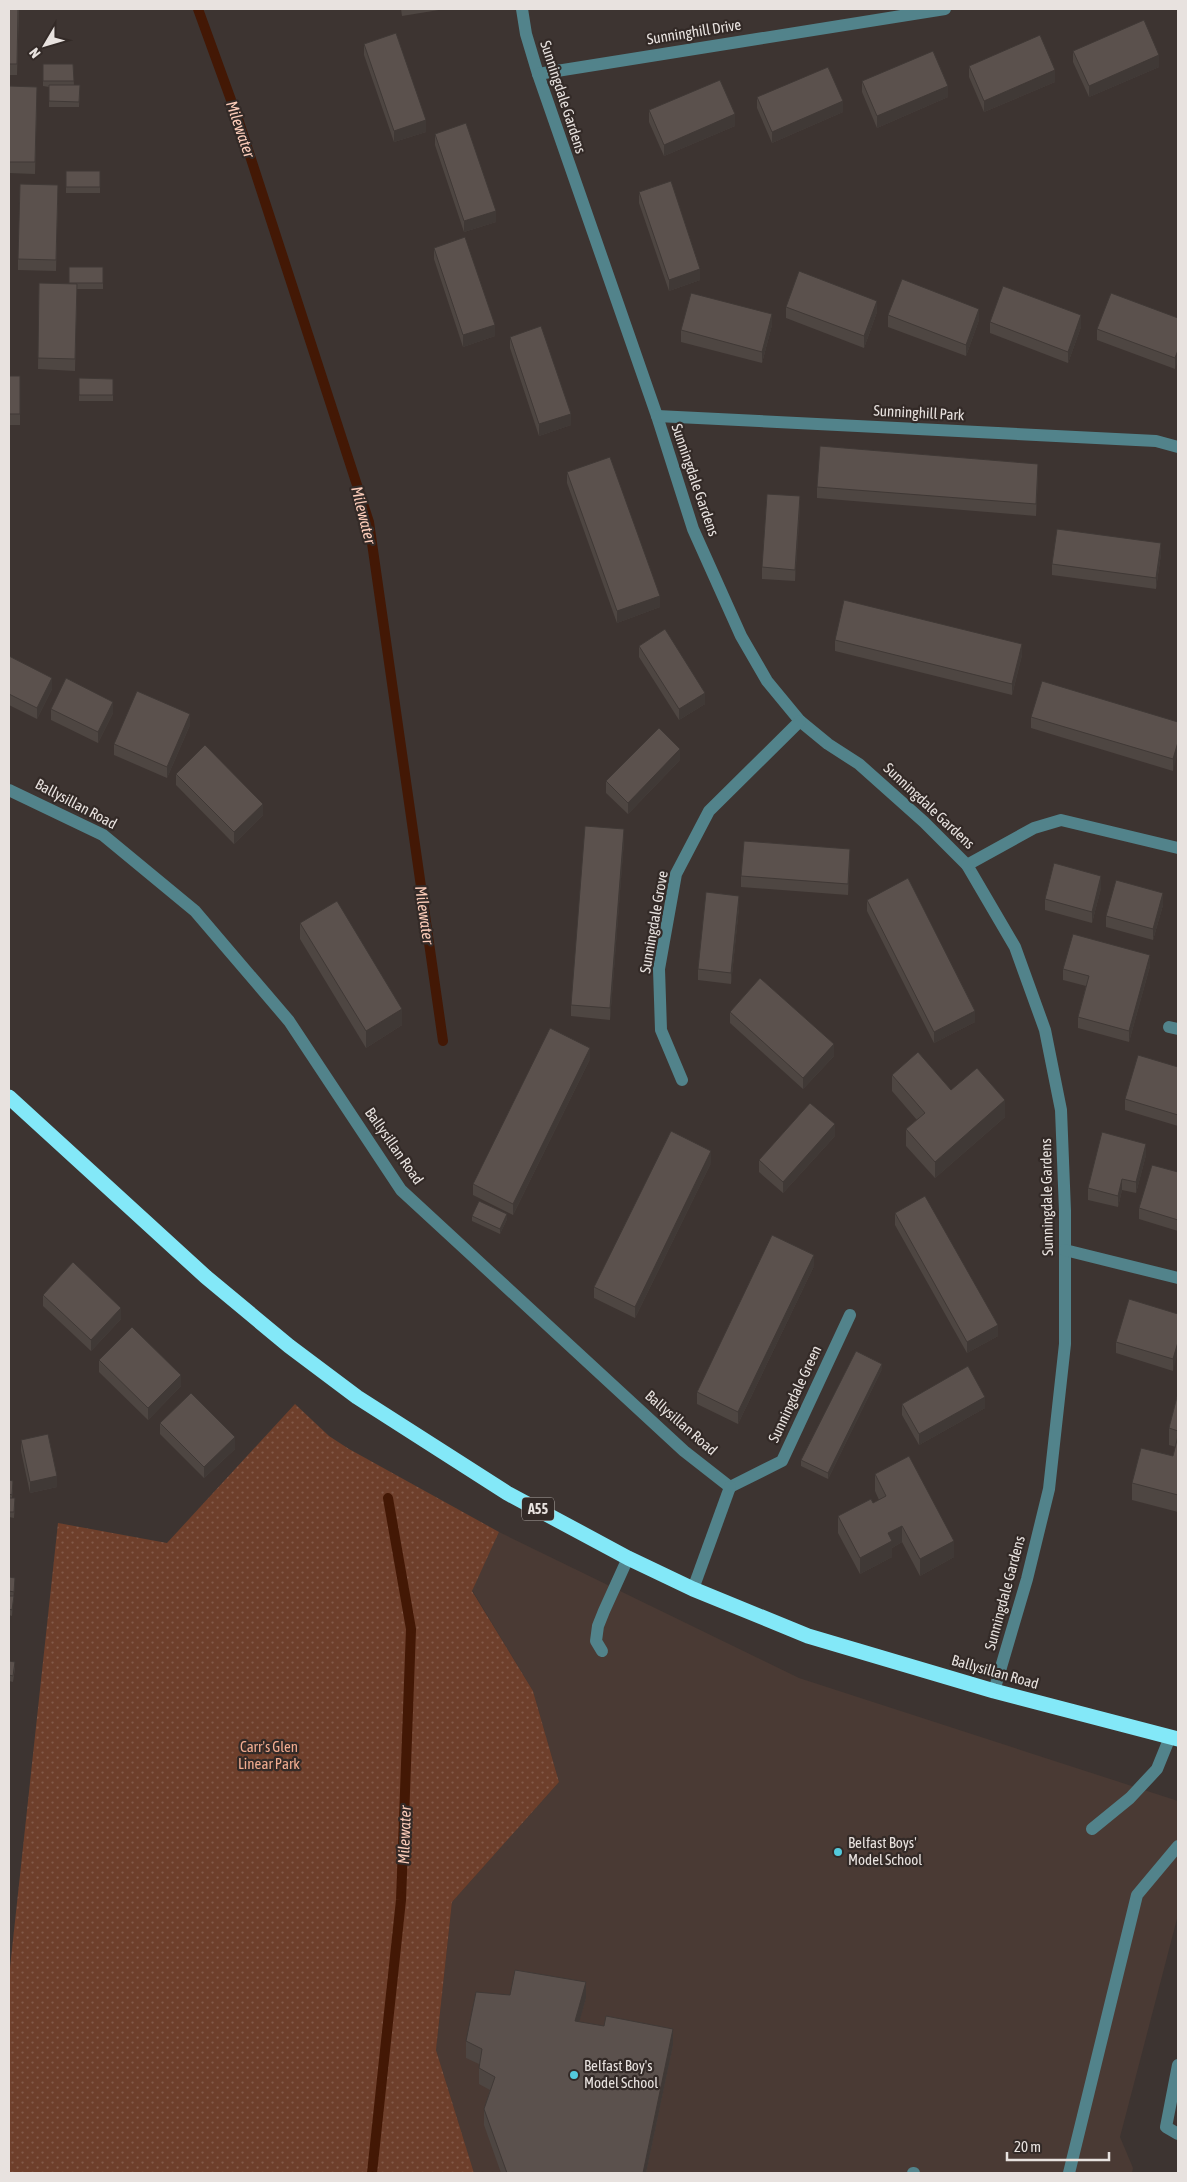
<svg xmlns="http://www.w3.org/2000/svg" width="1187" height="2182" font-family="'Asap Condensed',sans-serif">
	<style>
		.built { fill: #4a3a34 }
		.park { fill: url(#park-dots) }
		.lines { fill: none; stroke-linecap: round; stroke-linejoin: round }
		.stream { stroke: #431805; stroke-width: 10 }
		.minor { stroke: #52838b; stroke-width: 12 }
		.highway { stroke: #83e8f8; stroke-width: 15 }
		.wall { fill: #4e4642 }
		.shaded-wall { fill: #403936 }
		.building { fill: #5b514d; stroke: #403936 }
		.poi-dot { fill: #53cadc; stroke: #332a27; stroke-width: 2 }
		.labels { text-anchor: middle; stroke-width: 4.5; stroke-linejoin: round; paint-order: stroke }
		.shield { fill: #332a27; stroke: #b2aba8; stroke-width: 1 }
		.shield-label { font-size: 14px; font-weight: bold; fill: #e8e2df }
		.street-label { font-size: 15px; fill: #e8e2df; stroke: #332a27 }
		.park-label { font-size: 15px; fill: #f1ac90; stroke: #332a27 }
		.poi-label { font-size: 15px; fill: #e8e2df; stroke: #332a27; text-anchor: start }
		.water-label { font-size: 16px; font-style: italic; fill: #fcccb9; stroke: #332a27 }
	</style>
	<defs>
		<pattern id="park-dots" width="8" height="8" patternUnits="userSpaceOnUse" patternTransform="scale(1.25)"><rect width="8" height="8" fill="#6e3f2b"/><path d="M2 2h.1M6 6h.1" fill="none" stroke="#835a49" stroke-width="1.8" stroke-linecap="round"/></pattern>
	</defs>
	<rect width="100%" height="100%" fill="#3d3431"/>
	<polygon class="built" points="499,1532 799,1678 1178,1801 1178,1915 1120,2137 1133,2168 1132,2173 474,2173 436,2050 452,1902 559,1782 533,1691 472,1590"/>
	<polygon class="park" points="295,1404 329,1436 349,1449 499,1532 472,1591 533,1691 559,1782 452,1902 436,2050 474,2173 9,2173 9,1977 58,1523 167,1543"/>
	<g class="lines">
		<g class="stream">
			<polyline points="198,9 239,122 369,522 443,1041"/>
			<polyline points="372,2173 401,1900 411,1629 388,1498"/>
		</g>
		<g class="minor">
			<polyline points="522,9 526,34 538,74 657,416 693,529 741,636 767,681 800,721 828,744 859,764 924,822 967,865 1015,947 1045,1030 1061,1110 1065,1211 1065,1344 1049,1489 1027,1579 994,1691"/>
			<polyline points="538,74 945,9"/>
			<polyline points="657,416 1156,441 1178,447"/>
			<polyline points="9,790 103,835 195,911 289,1021 401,1190 684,1451 730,1487"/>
			<polyline points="967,865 1034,828 1061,820 1178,848"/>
			<polyline points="1169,1027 1178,1029"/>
			<polyline points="682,1080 661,1030 659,969 676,874 709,811 800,721"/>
			<polyline points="1065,1250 1178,1278"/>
			<polyline points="730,1487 782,1461 850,1315"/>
			<polyline points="693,1589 730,1487"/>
			<polyline points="602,1651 596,1641 598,1626 604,1611 628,1558"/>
			<polyline points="1092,1829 1130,1798 1157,1769 1170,1737"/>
			<polyline points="1178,2065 1166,2127 1178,2134"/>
			<polyline points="913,2173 914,2173"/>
			<polyline points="1069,2173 1137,1895 1178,1846"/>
		</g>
		<polyline class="highway" points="9,1097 206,1277 289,1346 357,1397 507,1493 628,1558 693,1589 808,1636 994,1691 1178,1739"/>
	</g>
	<g class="wall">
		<polygon points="9,9 19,9 17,75 9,75"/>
		<polygon points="401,9 445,9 402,16"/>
		<polygon points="364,44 426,132 394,142 364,55"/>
		<polygon points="1073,51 1159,67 1089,97 1073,62"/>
		<polygon points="43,64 73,64 74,85 80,85 79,107 49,107 49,87 43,86"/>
		<polygon points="969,66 1055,82 984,112 969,77"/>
		<polygon points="862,81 948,97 877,128 862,92"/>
		<polygon points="9,86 37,98 35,174 9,173"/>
		<polygon points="757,97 843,112 772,143 757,108"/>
		<polygon points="649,110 735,126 664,156 649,122"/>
		<polygon points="435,134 496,222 464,232 435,145"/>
		<rect x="66" y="171" width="34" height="22"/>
		<polygon points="639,192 700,280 669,291 639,203"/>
		<polygon points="58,196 56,271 18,270 18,259"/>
		<polygon points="434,248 495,336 463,347 434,259"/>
		<polygon points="103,267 103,289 77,289 75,371 38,369 39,283 69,284"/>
		<polygon points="786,307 877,312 864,348 786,318"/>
		<polygon points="888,315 979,320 966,356 888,327"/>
		<polygon points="1178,318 1175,369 1097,340 1097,329"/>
		<polygon points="990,322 1081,327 1068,363 990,333"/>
		<polygon points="772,325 762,363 681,342 681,330"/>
		<polygon points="510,337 571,425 539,436 510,348"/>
		<rect x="9" y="376" width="11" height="49"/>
		<polygon points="79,378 113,379 113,401 79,401"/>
		<polygon points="567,472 660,607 617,623 567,483"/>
		<polygon points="1038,475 1036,516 817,498 817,487"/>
		<polygon points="800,507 795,581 762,579 762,567"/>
		<polygon points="1161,554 1156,589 1052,575 1052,564"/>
		<polygon points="835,640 1022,655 1012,695 835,651"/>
		<polygon points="639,646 705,704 679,720 639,657"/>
		<polygon points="9,656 52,689 37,719 9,705"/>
		<polygon points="51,709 113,713 98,743 51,720"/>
		<polygon points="1031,717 1178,722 1173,771 1031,728"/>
		<polygon points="190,725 167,778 114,755 114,744"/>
		<polygon points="680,760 628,814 606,793 606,781"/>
		<polygon points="176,774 263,815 234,844 176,785"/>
		<polygon points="624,840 610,1020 571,1016 571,1005"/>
		<polygon points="850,861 848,895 741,887 741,876"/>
		<polygon points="1101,888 1092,923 1045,910 1045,899"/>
		<polygon points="867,900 975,1022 934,1043 867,911"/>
		<polygon points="1163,905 1153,940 1106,927 1106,916"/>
		<polygon points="739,907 731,984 698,980 698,969"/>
		<polygon points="300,923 402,1025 366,1048 300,939"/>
		<polygon points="1150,966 1129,1042 1078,1028 1078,1017 1086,986 1063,980 1063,969"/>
		<polygon points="730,1012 834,1056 803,1089 730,1023"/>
		<polygon points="590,1059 513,1215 473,1195 473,1184"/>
		<polygon points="1178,1067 1178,1126 1125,1110 1125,1099"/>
		<polygon points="892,1075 1005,1117 935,1178 906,1146 906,1129 917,1120 892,1091"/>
		<polygon points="835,1136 783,1193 759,1172 759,1160"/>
		<polygon points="1146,1155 1136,1193 1122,1190 1118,1207 1088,1200 1088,1188"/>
		<polygon points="711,1163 635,1318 594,1298 594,1287"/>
		<polygon points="1178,1172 1178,1231 1139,1219 1139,1208"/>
		<polygon points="895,1213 998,1336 967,1353 895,1225"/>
		<polygon points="472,1216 507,1219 500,1234 472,1221"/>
		<polygon points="814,1266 738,1424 697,1404 697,1392"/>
		<polygon points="43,1295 121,1319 91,1351 43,1306"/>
		<polygon points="1178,1314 1173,1371 1116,1353 1116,1342"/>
		<polygon points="99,1360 181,1386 148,1420 99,1372"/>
		<polygon points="882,1369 828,1479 801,1466 801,1460"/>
		<polygon points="1178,1393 1178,1512 1132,1500 1132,1483 1173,1456 1176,1447 1169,1445 1169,1428"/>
		<polygon points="902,1404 985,1408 919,1445 902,1415"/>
		<polygon points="160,1423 235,1449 204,1478 160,1434"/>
		<polygon points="21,1440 57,1487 30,1493 21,1451"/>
		<polygon points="875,1474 954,1557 920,1576 902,1542 892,1548 892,1557 860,1574 838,1533 838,1516 873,1503 879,1500 875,1491"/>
		<polygon points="9,1480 13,1487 12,1498 15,1504 14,1518 9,1517"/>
		<polygon points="9,1577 15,1583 12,1616 9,1615"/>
		<polygon points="9,1661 15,1668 13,1682 9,1681"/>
		<polygon points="510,1995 586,1998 579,2022 673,2045 646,2173 501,2173 484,2125 484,2109 490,2090 479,2084 479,2064 466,2058 466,2041"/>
	</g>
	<g class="shaded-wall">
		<polygon points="1159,55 1159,67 1089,97 1089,86"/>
		<polygon points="1055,70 1055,82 984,112 984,101"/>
		<polygon points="948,86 948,97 877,128 877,116"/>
		<polygon points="843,101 843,112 772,143 772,132"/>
		<polygon points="735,114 735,126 664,156 664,145"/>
		<polygon points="426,120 426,132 394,142 394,131"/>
		<polygon points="496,211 496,222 464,232 464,221"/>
		<polygon points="700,269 700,280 669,291 669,280"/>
		<polygon points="877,301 877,312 864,348 864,336"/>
		<polygon points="979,309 979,320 966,356 966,345"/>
		<polygon points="772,314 772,325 762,363 762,352"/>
		<polygon points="1081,315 1081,327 1068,363 1068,352"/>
		<polygon points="495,325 495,336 463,347 463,335"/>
		<polygon points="1178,350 1178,361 1175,369 1175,358"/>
		<polygon points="571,414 571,425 539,436 539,424"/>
		<polygon points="1038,464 1038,475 1036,516 1036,504"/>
		<polygon points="800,496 800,507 795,581 795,570"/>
		<polygon points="1161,543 1161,554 1156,589 1156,578"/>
		<polygon points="660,596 660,607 617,623 617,611"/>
		<polygon points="1022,644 1022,655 1012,695 1012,684"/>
		<polygon points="52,678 52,689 37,719 37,708"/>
		<polygon points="705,693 705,704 679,720 679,709"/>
		<polygon points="113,702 113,713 98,743 98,732"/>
		<polygon points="190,714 190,725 167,778 167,767"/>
		<polygon points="1178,742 1178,753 1173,771 1173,759"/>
		<polygon points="680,749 680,760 628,814 628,803"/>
		<polygon points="263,804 263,815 234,844 234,832"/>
		<polygon points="624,829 624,840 610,1020 610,1008"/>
		<polygon points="850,849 850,861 848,895 848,884"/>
		<polygon points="1101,876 1101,888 1092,923 1092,912"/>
		<polygon points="1163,893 1163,905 1153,940 1153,929"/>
		<polygon points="739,896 739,907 731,984 731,973"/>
		<polygon points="1150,955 1150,966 1129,1042 1129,1031"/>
		<polygon points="402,1009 402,1025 366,1048 366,1031"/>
		<polygon points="975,1011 975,1022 934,1043 934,1032"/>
		<polygon points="834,1044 834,1056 803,1089 803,1078"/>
		<polygon points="590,1048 590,1059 513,1215 513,1204"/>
		<polygon points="1005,1100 1005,1117 935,1178 935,1162"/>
		<polygon points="835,1124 835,1136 783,1193 783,1182"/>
		<polygon points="1146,1144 1146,1155 1136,1193 1136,1182"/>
		<polygon points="711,1151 711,1163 635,1318 635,1307"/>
		<polygon points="1122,1179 1122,1190 1118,1207 1118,1196"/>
		<polygon points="507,1214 507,1219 500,1234 500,1229"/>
		<polygon points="814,1255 814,1266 738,1424 738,1412"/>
		<polygon points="121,1308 121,1319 91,1351 91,1340"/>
		<polygon points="998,1325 998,1336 967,1353 967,1342"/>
		<polygon points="1178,1342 1178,1353 1173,1371 1173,1359"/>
		<polygon points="882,1364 882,1369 828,1479 828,1473"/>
		<polygon points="181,1375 181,1386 148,1420 148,1408"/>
		<polygon points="985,1397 985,1408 919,1445 919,1434"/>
		<polygon points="235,1437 235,1449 204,1478 204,1467"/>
		<polygon points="57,1476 57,1487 30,1493 30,1482"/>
		<polygon points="902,1526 902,1542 892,1548 892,1557 860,1574 860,1558 888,1533"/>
		<polygon points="954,1541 954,1557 920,1576 920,1559"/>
		<polygon points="15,1578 15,1583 12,1616 12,1610"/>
		<polygon points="586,1982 586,1998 575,2037 575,2021"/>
		<polygon points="673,2029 673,2045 646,2173 643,2173"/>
	</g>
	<g class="building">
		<polygon points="9,9 18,9 17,64 9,64"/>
		<polygon points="1144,20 1159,55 1089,86 1073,51"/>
		<polygon points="396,33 426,120 394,131 364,44"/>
		<polygon points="1040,35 1055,70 984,101 969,66"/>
		<polygon points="933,51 948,86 877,116 862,81"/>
		<polygon points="43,64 73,64 74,81 43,81"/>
		<polygon points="828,67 843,101 772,132 757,97"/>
		<polygon points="720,80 735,114 664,145 649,110"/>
		<polygon points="49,85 80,85 79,102 49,101"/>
		<polygon points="9,86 37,87 35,162 9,162"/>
		<polygon points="466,123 496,211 464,221 435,134"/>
		<rect x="66" y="171" width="34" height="16"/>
		<polygon points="671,181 700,269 669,280 639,192"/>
		<polygon points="20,184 58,185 56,260 18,259"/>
		<polygon points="465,237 495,325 463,335 434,248"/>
		<rect x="69" y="267" width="34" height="16"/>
		<polygon points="799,271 877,301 864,336 786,307"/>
		<polygon points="902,279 979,309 966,345 888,315"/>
		<polygon points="39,283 77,284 75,359 38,358"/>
		<polygon points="1003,286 1081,315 1068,352 990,322"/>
		<polygon points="691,293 772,314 762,352 681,330"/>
		<polygon points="1111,293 1178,318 1178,350 1175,358 1097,329"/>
		<polygon points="541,326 571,414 539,424 510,337"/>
		<rect x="9" y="376" width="11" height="38"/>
		<polygon points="79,378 113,379 113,395 79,395"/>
		<polygon points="820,446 1038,464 1036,504 817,487"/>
		<polygon points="610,457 660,596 617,611 567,472"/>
		<polygon points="767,494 800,496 795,570 762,567"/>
		<polygon points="1057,529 1161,543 1156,578 1052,564"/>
		<polygon points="844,600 1022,644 1012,684 835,640"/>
		<polygon points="665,629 705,693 679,709 639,646"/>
		<polygon points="9,656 52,678 37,708 9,694"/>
		<polygon points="66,678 113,702 98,732 51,709"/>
		<polygon points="1042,681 1178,722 1178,742 1173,759 1031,717"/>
		<polygon points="137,691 190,714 167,767 114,744"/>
		<polygon points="659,728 680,749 628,803 606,781"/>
		<polygon points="205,745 263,804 234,832 176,774"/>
		<polygon points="585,826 624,829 610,1008 571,1005"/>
		<polygon points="744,841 850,849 848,884 741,876"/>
		<polygon points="1054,863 1101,876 1092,912 1045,899"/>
		<polygon points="908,878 975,1011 934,1032 867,900"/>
		<polygon points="1116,880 1163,893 1153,929 1106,916"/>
		<polygon points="706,892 739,896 731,973 698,969"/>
		<polygon points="337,901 402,1009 366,1031 300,923"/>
		<polygon points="1073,934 1150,955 1129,1031 1078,1017 1089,976 1063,969"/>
		<polygon points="760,978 834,1044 803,1078 730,1012"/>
		<polygon points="550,1028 590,1048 513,1204 473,1184"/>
		<polygon points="918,1052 951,1090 977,1068 1005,1100 935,1162 906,1129 925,1113 892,1075"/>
		<polygon points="1138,1055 1178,1067 1178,1115 1125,1099"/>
		<polygon points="810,1103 835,1124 783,1182 759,1160"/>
		<polygon points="671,1131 711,1151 635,1307 594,1287"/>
		<polygon points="1102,1132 1146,1144 1136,1182 1122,1179 1118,1196 1088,1188"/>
		<polygon points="1152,1165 1178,1172 1178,1220 1139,1208"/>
		<polygon points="925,1196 998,1325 967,1342 895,1213"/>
		<polygon points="479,1201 507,1214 500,1229 472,1216"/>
		<polygon points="772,1235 814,1255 738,1412 697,1392"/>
		<polygon points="73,1262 121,1308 91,1340 43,1295"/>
		<polygon points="1129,1299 1178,1314 1178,1342 1173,1359 1116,1342"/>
		<polygon points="132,1327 181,1375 148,1408 99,1360"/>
		<polygon points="856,1351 882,1364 828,1473 801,1460"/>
		<polygon points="968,1366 985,1397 919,1434 902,1404"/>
		<polygon points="191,1393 235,1437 204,1467 160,1423"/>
		<polygon points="1178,1393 1178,1431 1169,1428"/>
		<polygon points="48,1434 57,1476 30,1482 21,1440"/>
		<polygon points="1178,1436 1178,1495 1132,1483 1141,1448 1173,1456"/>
		<polygon points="909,1456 954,1541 920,1559 902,1526 888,1533 892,1541 860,1558 838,1516 871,1499 873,1503 886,1496 875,1474"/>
		<polygon points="9,1480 13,1481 12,1495 9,1494"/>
		<polygon points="9,1498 15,1498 14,1512 9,1512"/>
		<polygon points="9,1577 15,1578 14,1592 9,1591"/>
		<polygon points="9,1596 14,1596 12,1610 9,1609"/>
		<polygon points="9,1661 15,1662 13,1676 9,1675"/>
		<polygon points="515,1970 586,1982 575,2021 604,2026 606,2016 673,2029 643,2173 507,2173 484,2109 495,2077 479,2068 482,2049 466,2041 476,1992 510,1995"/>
	</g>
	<g class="poi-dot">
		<circle cx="838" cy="1852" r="5"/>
		<circle cx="574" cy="2075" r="5"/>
	</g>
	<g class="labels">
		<rect class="shield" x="522" y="1497.5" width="32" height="23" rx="4"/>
		<g class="shield-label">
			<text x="538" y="1514">A55</text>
		</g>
		<g class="street-label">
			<text transform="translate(694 32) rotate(-9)" y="5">Sunninghill Drive</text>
			<text transform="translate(563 97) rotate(72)" y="5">Sunningdale Gardens</text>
			<text transform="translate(919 413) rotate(3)" y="5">Sunninghill Park</text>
			<text transform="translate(695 480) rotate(71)" y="5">Sunningdale Gardens</text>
			<text transform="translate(76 804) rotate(28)" y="5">Ballysillan Road</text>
			<text transform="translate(929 806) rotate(43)" y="5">Sunningdale Gardens</text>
			<text transform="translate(654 922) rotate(-80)" y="5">Sunningdale Grove</text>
			<text transform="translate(394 1146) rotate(55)" y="5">Ballysillan Road</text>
			<text transform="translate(1047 1197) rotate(-91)" y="5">Sunningdale Gardens</text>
			<text transform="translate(795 1394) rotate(-65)" y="5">Sunningdale Green</text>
			<text transform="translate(681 1423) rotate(41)" y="5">Ballysillan Road</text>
			<text transform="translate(1005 1593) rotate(-75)" y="5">Sunningdale Gardens</text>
			<text transform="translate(995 1672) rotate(16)" y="5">Ballysillan Road</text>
		</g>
		<g class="park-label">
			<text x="269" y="1752">Carr's Glen<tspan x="269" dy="17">Linear Park</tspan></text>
		</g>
		<g class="poi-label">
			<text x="848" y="1848">Belfast Boys'<tspan x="848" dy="17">Model School</tspan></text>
			<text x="584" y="2071">Belfast Boy's<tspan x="584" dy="17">Model School</tspan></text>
		</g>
		<g class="water-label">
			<text transform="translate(241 129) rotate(71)" y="6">Milewater</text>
			<text transform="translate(364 515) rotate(76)" y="6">Milewater</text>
			<text transform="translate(425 915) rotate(82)" y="6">Milewater</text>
			<text transform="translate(404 1835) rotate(-88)" y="6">Milewater</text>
		</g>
	</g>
	<rect width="1187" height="2182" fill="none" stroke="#e8e2df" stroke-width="20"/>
	<g transform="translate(45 45) rotate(232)" stroke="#332a27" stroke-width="4" paint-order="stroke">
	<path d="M0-4L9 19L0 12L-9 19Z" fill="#e8e2df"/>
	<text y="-8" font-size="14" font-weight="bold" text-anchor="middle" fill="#e8e2df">N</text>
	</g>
	<path d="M1007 2152v8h102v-8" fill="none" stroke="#e8e2df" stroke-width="2.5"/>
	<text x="1014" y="2152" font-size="15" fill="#e8e2df" stroke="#332a27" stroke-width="4" paint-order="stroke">20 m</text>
</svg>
